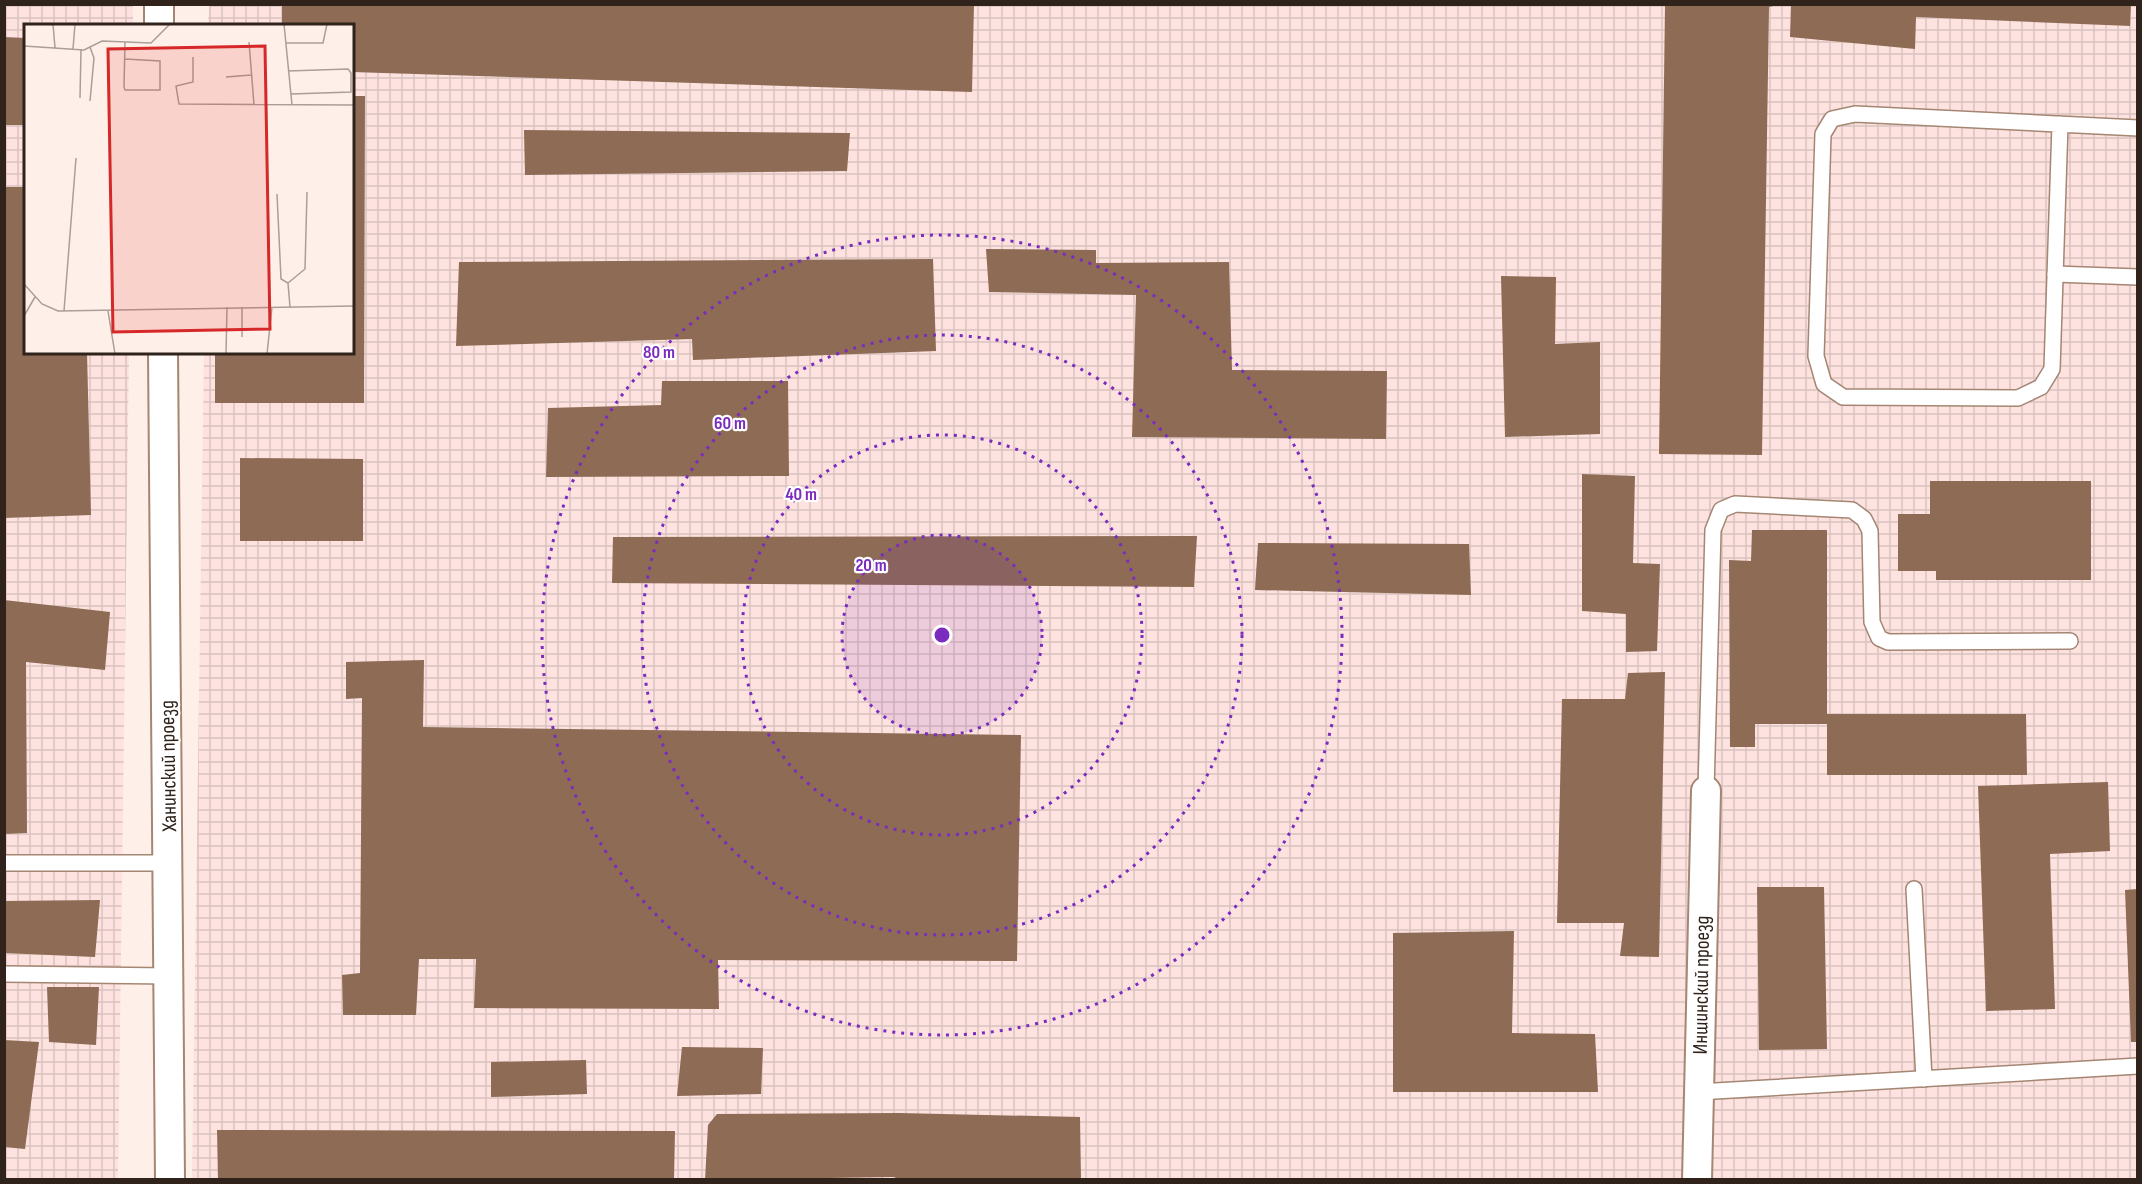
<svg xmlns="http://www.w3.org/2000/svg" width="2142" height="1184" font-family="'Sofia Sans Condensed',sans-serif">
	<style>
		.industrial { fill: url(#industrial-grid) }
		.building { fill: #8d6b54 }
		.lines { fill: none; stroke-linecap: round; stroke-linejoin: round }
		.lane-casing { stroke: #a48673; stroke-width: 18 }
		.street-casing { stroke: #a48673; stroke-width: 32 }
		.lane { stroke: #fff; stroke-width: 15 }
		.street { stroke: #fff; stroke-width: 28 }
		.ring { fill: none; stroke: #7b2cbf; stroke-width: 3; stroke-dasharray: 3 6 }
		.labels { text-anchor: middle; stroke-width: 4.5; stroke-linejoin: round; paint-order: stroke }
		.street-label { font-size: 21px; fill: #2f231b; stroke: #fff }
		.inset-road { fill: none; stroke: #ab9e96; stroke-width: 1.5 }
		.view { fill: #d62828; fill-opacity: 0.15; stroke: #d62828; stroke-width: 3 }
		.inset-edge { fill: none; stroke: #2f231b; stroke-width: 3 }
		.centre { fill: #7b2cbf; stroke: #fff; stroke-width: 3 }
		.ring-label { font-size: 18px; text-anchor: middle; font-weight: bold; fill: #7b2cbf; stroke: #fff; stroke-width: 4.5; stroke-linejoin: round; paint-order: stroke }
	</style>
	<defs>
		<pattern id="industrial-grid" width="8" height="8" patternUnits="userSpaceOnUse" patternTransform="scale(1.5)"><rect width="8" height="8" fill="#fde2df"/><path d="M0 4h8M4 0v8" fill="none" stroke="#d9c2bf"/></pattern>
	</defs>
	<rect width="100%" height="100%" fill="#fef0e8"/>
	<g class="industrial">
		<polygon points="5,5 133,5 133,25 26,26 26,352 129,353 118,1179 5,1180"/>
		<polygon points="209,5 2137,5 2137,1179 192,1180 204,353 352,352 352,26 208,25"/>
	</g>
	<g class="building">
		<polygon points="282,4 974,4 972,92 352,72 352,26 282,26"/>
		<polygon points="1735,4 1781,4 1769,7 1762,455 1659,454 1665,6"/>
		<polygon points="1791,4 2131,4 2130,26 1916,17 1915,49 1790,37"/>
		<polygon points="4,37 26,38 26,125 4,125"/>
		<polygon points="352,96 365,96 364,403 215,403 215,352 352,352"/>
		<polygon points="524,130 850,133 847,171 525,175"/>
		<polygon points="4,187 26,187 26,352 87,352 91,515 4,518"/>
		<polygon points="986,249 1096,250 1096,263 1229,262 1232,370 1387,371 1386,439 1132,437 1136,295 989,292"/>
		<polygon points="933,259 936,351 693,360 692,339 456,346 459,262"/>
		<polygon points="1501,276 1556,277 1555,344 1600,342 1600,434 1505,437"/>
		<polygon points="662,381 788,381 789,476 546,477 548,408 661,405"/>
		<polygon points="240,458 363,459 363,541 240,541"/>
		<polygon points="1582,474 1635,476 1633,563 1660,564 1657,651 1626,652 1626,614 1582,611"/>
		<polygon points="1930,481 2091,481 2091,580 1936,580 1936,571 1898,571 1898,514 1930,514"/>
		<polygon points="1752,530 1827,530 1827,714 2026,714 2027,775 1827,775 1827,724 1755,724 1755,747 1730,747 1729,560 1751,561"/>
		<polygon points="1197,536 1194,587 612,583 613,537"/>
		<polygon points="1258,543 1469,544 1471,595 1255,590"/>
		<polygon points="4,600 110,612 105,670 26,662 27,833 4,834"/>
		<polygon points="424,660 423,727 1021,735 1017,961 718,960 719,1009 474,1008 476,959 419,959 416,1015 343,1015 342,975 360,973 362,698 346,699 346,662"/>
		<polygon points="1665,672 1659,957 1620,956 1624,923 1557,923 1562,699 1625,699 1628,673"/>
		<polygon points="2108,782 2110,851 2050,854 2055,1009 1986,1011 1978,786"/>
		<polygon points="1757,887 1824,887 1827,1049 1759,1050"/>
		<polygon points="2138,889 2138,1042 2131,1042 2125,890"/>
		<polygon points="100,900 95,957 4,953 4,901"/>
		<polygon points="1514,931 1512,1033 1595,1034 1598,1092 1393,1092 1393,933"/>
		<polygon points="47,987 99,987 96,1045 49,1042"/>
		<polygon points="4,1040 39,1042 25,1149 4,1147"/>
		<polygon points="682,1047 763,1048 761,1094 677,1096"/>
		<polygon points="586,1060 587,1094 491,1097 491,1062"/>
		<polygon points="899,1113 1080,1117 1081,1180 896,1180 895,1177 705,1180 708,1125 717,1114"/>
		<polygon points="217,1130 675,1131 674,1180 218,1180"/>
	</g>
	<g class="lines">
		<g class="lane-casing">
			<g id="lane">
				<polyline points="2060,124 2052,369 2041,387 2018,398 1843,397 1824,384 1816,356 1823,134 1832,119 1855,114 2138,128"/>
				<polyline points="2055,274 2138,277"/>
				<polyline points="1706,791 1713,530 1721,510 1735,504 1852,510 1864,519 1870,531 1872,622 1879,638 1888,642 2070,641"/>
				<polyline points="4,863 169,863"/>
				<polyline points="1914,889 1924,1079"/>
				<polyline points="4,974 170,976"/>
				<polyline points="1698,1092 2138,1066"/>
			</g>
		</g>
		<g class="street-casing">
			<g id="street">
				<polyline points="159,4 159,26"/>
				<polyline points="163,352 170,1180"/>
				<polyline points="1697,1180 1706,791"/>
			</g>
		</g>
		<use href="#lane" class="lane"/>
		<use href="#street" class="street"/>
	</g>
	<circle cx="942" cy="635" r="100" fill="#7b2cbf" fill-opacity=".12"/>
	<g class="ring">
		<circle cx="942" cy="635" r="100"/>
		<circle cx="942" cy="635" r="200"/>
		<circle cx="942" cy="635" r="300"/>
		<circle cx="942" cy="635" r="400"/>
	</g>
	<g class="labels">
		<g class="street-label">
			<text transform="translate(168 766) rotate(-91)" y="7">Ханинский проезд</text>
			<text transform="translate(1701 985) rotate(-89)" y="7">Иншинский проезд</text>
		</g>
	</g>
	<g transform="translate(24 24)">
		<rect width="330" height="330" fill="#fef0e8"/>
		<path class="inset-road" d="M29,0l2,24M260,0l8,81M225,18l5,63M262,19h37l4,-19M0,22l60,4 18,-9 49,2 19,-19M49,25l2,-25M169,33v25l-17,4 3,18 175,1M101,35l35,2v29h-35l-1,-3 1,-45M264,47l60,-2 3,4v19l-60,2M202,53l25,-2M56,74l1,-49M66,77l4,-43 -4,-11M253,170l4,85 7,4 2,24M264,259l17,-14 2,-77M0,260l18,20 16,7 296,-5M218,283v30M40,287l12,-153M84,287l7,43M0,292l11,-19M202,330l1,-47M243,330l5,-47"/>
		<path class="view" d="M241,22l5,283 -157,3 -5,-283z"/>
		<rect width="330" height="330" class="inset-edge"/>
	</g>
	<circle cx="942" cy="635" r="9" class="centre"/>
	<g class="ring-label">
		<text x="659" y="358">80 m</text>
		<text x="730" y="429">60 m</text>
		<text x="801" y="500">40 m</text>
		<text x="871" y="571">20 m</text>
	</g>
	<rect width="2142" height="1184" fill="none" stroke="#2f231b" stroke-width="12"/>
</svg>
